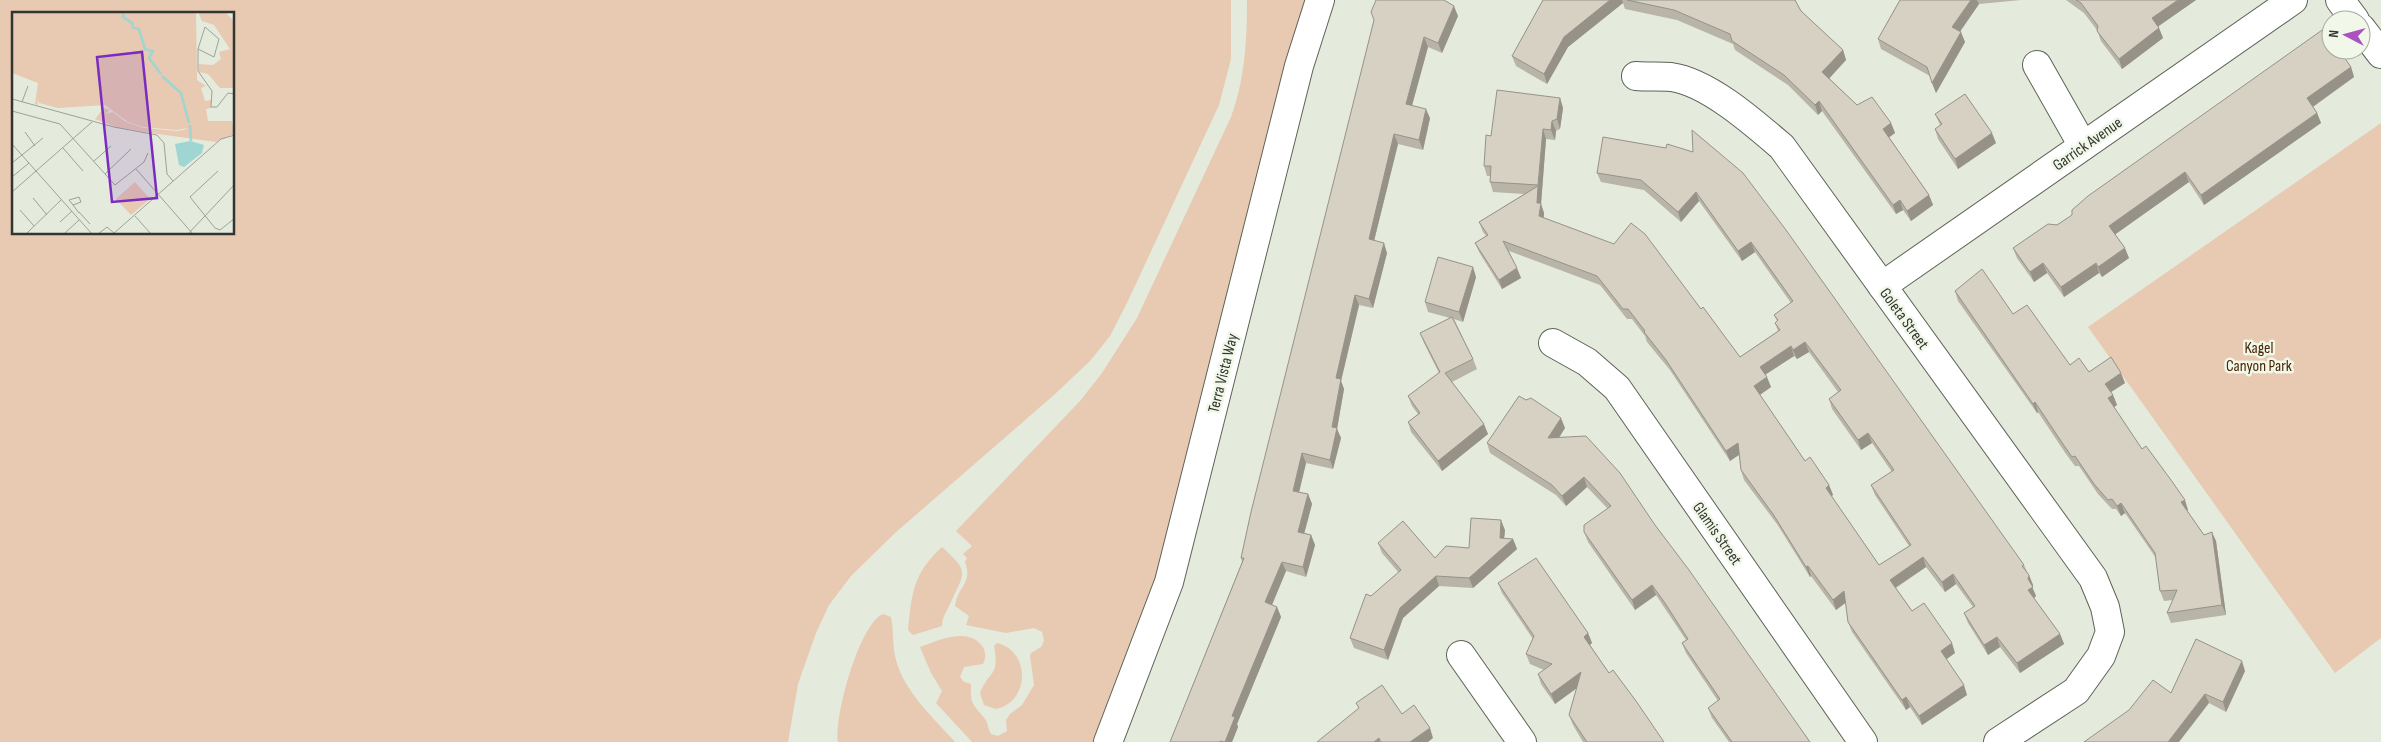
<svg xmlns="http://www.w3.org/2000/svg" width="2381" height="742" font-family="'Sofia Sans Condensed',sans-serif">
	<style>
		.green { fill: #e8c9b2; fill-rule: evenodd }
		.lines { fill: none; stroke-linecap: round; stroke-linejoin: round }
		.minor-casing { stroke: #5e6357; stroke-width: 30 }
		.minor { stroke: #fff; stroke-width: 28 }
		.wall { fill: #b8b4a7; fill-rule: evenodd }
		.shaded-wall { fill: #969288 }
		.building { fill: #d6d1c2; stroke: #969288; fill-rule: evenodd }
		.labels { text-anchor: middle; stroke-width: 5; stroke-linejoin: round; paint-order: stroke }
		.street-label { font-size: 16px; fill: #333630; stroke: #f1f8e9 }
		.park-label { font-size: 16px; fill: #482503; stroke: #f1f8e9 }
		.inset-river { fill: none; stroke: #9fd5d2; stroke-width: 2.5 }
		.inset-road { fill: none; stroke: #9da297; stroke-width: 1 }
		.view { fill: #7b2cbf; fill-opacity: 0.15; stroke: #7b2cbf; stroke-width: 2.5 }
		.inset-edge { fill: none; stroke: #333630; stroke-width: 2.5 }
	</style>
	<rect width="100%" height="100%" fill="#e4eadc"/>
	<g class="green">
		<path d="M0,0h1231v59l-12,46 -92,198 -17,33 -20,25 -35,33 -160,139 -44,43 -22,29 -13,28 -18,51 -10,58h-788zM14,14h220v220h-220z"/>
		<path d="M1247,0h58l-132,529 -23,76 -56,137h-122l-36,-39 6,-12 -11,-18 -11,-26c17,-6 48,-21 62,-1 4,5 4,12 1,18l-19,3 -4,10 4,5 7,2c-1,22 2,19 14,35 3,4 3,10 6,15l7,2 9,-5 -1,-11 4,-6 12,-9 12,-20 -4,-29 1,-3 10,-6 3,-6 -2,-9 -8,-4 -28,5 -40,-8 3,-9 -14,-10c3,-20 18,-23 10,-44l2,-4 -4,-4 9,-8 -16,-15 124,-130 22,-28 35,-55 94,-201c14,-38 16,-76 16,-117z"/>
		<polygon points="2381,123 2381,638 2335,673 2088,327"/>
		<path d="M942,547c28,26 23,24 8,57 -3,7 -8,13 -8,22l-29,9 -5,-5c4,-38 5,-56 34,-83z"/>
		<path d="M883,614l8,3c3,14 1,29 5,43 9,33 37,57 59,82h-117c-4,-25 21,-118 45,-128z"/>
		<path d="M997,643c34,8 33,59 -1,66l-12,-4 -4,-12c9,-23 20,-16 14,-47z"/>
	</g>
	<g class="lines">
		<g class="minor-casing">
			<g id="minor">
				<polyline points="2340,0 2355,20"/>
				<polyline points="2361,28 2381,54"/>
				<polyline points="2037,65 2083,146"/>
				<path d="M1636,76c11,1 24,0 35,1 37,5 83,46 111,70l311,431 12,29 5,25 -9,24 -25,35 -78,51"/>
				<polyline points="1882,286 2293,0"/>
				<polyline points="1553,343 1587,362 1617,388 1863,742"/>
				<polyline points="1461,655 1522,742"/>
				<polyline points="1108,742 1169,582 1299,66 1320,0"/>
			</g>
		</g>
		<use href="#minor" class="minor"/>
	</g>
	<g class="wall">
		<polygon points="1543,0 1795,0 1801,11 1843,50 1846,60 1829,78 1857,105 1891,123 1895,133 1889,137 1929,195 1933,205 1911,221 1903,210 1896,214 1822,111 1818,115 1788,85 1735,50 1733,44 1677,20 1625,9 1623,3 1568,47 1547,84 1516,66 1512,56"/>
		<polygon points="1900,0 2021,0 1979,4 1960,32 1965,42 1936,93 1930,76 1881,49 1878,39"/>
		<polygon points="2066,0 2196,0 2158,26 2163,38 2122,69 2101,41 2097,30 2084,13"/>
		<polygon points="1458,16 1442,53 1428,47 1412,105 1430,118 1423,150 1398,144 1374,241 1387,253 1373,308 1359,305 1341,381 1344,389 1337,429 1341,438 1333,469 1306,463 1299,492 1308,494 1312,504 1304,533 1311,535 1315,545 1306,577 1286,571 1272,605 1277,607 1281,617 1237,724 1238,727 1232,742 1170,742 1242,562 1241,558 1374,20"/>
		<polygon points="2351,67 2354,77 2313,107 2317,113 2321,123 2204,205 2189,182 2115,234 2129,258 2102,277 2099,273 2064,297 2047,273 2034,282 2017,258 2013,248"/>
		<path d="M1560,98l3,10 -3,21 -4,2 -1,9 -9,-1 -5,65 3,9v5l157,91 39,48 38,-26 -3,-8 2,-2 -3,-6 17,-12 -36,-51 -13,9 -43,-60 -18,21 -37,-32 -43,-8 -4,-9 69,-25 27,4 331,413 9,20 -1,1 4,10 -2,2 26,36 4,10 -44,29 -20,-26 -12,8 -20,-32 -4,-10 9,-6 -17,-23 -11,8 -19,-25 -30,21 16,23 43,42 -9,6 21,36 -45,30 -12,-18 -4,3 -54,-78 -4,-10 -2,-20 -10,8 -25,-34 -1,1 -33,-53 -33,-44 -3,-10 -2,-16 -9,7 -60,-91 -23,-28 -2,-6 -13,-17h-5l-27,-34 -91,-34 12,27 -19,11 -23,-37 -4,-9 11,-7 -3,-4 -4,-10 45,-28 -31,-2 -3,-10v-6h-3l-3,-10 7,-30zM1809,352l29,40 -9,7 3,10 29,41 11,-7 20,29 -21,13 4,10 34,51 -30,19 -48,-69 2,-1 -4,-10 -24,-24 -45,-66 11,-8 -6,-12 29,-19 3,3z"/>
		<polygon points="1935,114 1996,143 1958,169 1938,139 1935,129 1940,125"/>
		<polygon points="1476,277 1463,322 1454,319 1473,359 1477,369 1452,382 1488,434 1442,471 1411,432 1408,422 1418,414 1412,406 1408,396 1439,373 1424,343 1420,333 1450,318 1428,312 1425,302"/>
		<polygon points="1955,291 2013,314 2070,365 2089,372 2125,383 2111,392 2113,395 2117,405 2114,407 2142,449 2188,510 2187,511 2204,535 2216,541 2226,615 2171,623 2167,613 2173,600 2164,601 2160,591 2156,558 2125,513 2121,516 2116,509 2112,509 2098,494 2079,466 2075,466 2066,454 2038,412 2037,413 1958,301"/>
		<polygon points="1565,428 1559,438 1655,525 1810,742 1729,742 1712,718 1708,708 1718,701 1686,653 1682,643 1686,640 1656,595 1635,610 1588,542 1584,532 1608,509 1587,487 1566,506 1556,495 1490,453 1487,443"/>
		<polygon points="1505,530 1504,539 1513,539 1517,549 1473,588 1439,586 1403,618 1388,660 1354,648 1350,638 1371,596 1399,573 1382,553 1378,543 1435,558 1469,548"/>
		<polygon points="1498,583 1588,633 1592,643 1590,645 1609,673 1664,742 1583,742 1573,725 1569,715 1577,688 1555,704 1541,684 1538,674 1544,670 1530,664 1526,654 1533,639 1502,593"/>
		<polygon points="2245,671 2226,712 2209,703 2171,693"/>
	</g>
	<g class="shaded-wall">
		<polygon points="1610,0 1622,0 1623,3 1568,47 1547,84 1544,74 1564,37"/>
		<polygon points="1971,0 1977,0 1979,4 1956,37 1952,27"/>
		<polygon points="2178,0 2196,0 2156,28 2152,18"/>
		<polygon points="1454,6 1458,16 1442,53 1438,43"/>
		<polygon points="2159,28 2163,38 2122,69 2119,59"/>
		<polygon points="1961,32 1965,42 1936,93 1932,83"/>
		<polygon points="1424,37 1428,47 1410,113 1406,104"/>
		<polygon points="1843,50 1846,60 1826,82 1822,72"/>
		<polygon points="2351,67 2354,77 2311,108 2307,98"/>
		<polygon points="1560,98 1563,108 1560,129 1557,119"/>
		<polygon points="1819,101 1822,111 1818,115 1815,105"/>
		<polygon points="1426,109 1430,118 1423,150 1419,140"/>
		<polygon points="2317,113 2321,123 2204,205 2201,195"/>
		<polygon points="1552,121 1556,131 1555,140 1551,130"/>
		<polygon points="1891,123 1895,133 1887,139 1883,129"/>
		<polygon points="1543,129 1546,139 1541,204 1544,213 1543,226 1539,216 1537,203"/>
		<polygon points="1992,133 1996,143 1958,169 1955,159"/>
		<polygon points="1394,134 1398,144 1372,249 1369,239"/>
		<polygon points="2185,172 2189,182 2113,236 2109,226"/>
		<polygon points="1696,192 1699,201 1681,222 1678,212"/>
		<polygon points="1929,195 1933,205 1911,221 1907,211"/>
		<polygon points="1900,200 1903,210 1896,214 1893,205"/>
		<polygon points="1751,242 1755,252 1742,261 1738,251"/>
		<polygon points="1384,243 1387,253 1373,308 1369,299"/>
		<polygon points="2125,248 2129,258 2102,277 2098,267"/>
		<polygon points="2043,263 2047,273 2034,282 2030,272"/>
		<polygon points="2096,263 2099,273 2064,297 2061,287"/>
		<polygon points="1473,267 1476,277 1463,322 1459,312"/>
		<polygon points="1517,268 1521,278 1502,289 1499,280"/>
		<polygon points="1355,295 1359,305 1341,381 1344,389 1337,429 1341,438 1333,469 1330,460 1336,378"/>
		<polygon points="1805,342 1809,352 1797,359 1793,350"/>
		<polygon points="1791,346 1794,356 1763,376 1760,367"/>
		<polygon points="2121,373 2125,383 2108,394 2105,384"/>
		<polygon points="1767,377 1771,387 1758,396 1754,386"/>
		<polygon points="2113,395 2117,405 2112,408 2108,398"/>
		<polygon points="2035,402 2038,412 2037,413 2033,404"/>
		<polygon points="1561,418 1565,428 1552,448 1548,438"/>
		<polygon points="1484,424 1488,434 1442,471 1438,461"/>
		<polygon points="1868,433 1872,443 1861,450 1858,440"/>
		<polygon points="1738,443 1742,453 1730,461 1726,451"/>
		<polygon points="1302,453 1306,463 1297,501 1293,491"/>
		<polygon points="1584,477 1587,487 1566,506 1562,496"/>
		<polygon points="1829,485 1833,495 1829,498 1826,488"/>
		<polygon points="1308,494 1312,504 1302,542 1298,532"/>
		<polygon points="2185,500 2188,510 2185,512 2181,502"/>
		<polygon points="2121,503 2125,513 2121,516 2117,506"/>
		<polygon points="1501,520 1505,530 1503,548 1513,539 1517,549 1473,588 1469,578 1500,538"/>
		<polygon points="2212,532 2216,541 2226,615 2222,605"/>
		<polygon points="1311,535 1315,545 1306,577 1303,567"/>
		<polygon points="1923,557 1926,567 1893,589 1890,580"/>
		<polygon points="1282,562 1286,571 1269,612 1265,602"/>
		<polygon points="1808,566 1811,576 1810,577 1806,567"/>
		<polygon points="1953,574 1956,584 1945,592 1942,582"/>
		<polygon points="2029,575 2033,585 2032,587 2036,596 2032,600 2028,590 2028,579"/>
		<polygon points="1436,576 1439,586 1403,618 1388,660 1384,650 1400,608"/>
		<polygon points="1652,585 1656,595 1635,610 1632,600"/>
		<polygon points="1844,591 1848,601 1836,610 1833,600"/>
		<polygon points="1277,607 1281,617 1237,724 1238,727 1232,742 1225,742 1232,716"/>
		<polygon points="1588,633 1592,643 1587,647 1584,637"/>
		<polygon points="2060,634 2064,644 2020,673 2017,663"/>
		<polygon points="1997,637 2000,647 1988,655 1984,645"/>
		<polygon points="1952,643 1955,653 1944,661 1941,651"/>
		<polygon points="2242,661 2245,671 2226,712 2223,702"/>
		<polygon points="1581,672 1585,682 1555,704 1551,694"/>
		<polygon points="1964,685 1967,695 1922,725 1919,716"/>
		<polygon points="2205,694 2209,703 2179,742 2168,742"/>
		<polygon points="1906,697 1910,707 1906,710 1902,700"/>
		<polygon points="1430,728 1433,738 1428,742 1410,742"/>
		<polygon points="1379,738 1380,742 1374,742"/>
	</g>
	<g class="building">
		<polygon points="1376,0 1444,0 1454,6 1438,43 1424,37 1406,104 1426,109 1419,140 1394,134 1369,239 1384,243 1369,299 1355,295 1336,378 1341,379 1332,427 1337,428 1330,460 1302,453 1293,491 1308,494 1298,532 1311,535 1303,567 1282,562 1265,602 1277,607 1232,716 1235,717 1225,742 1220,741 1220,742 1170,742 1244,558 1241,558 1251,512 1374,20 1371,12"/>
		<polygon points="1543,0 1610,0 1564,37 1544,74 1512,56"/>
		<polygon points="1627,0 1795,0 1801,11 1843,50 1822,72 1857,105 1872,97 1891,123 1883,129 1929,195 1907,211 1900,200 1893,205 1819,101 1815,105 1784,75 1732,41 1730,34 1674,10"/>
		<polygon points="1900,0 1971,0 1952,27 1961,32 1932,83 1927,67 1878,39"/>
		<polygon points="2076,0 2178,0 2152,18 2159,28 2119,59 2097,31 2098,26 2081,3"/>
		<polygon points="2325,28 2331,37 2331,50 2339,50 2351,67 2307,98 2317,113 2201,195 2185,172 2109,226 2125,248 2098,267 2096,263 2061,287 2043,263 2030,272 2013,248 2048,224 2057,225 2072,215 2072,210 2088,196"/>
		<polygon points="1497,90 1560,98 1557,119 1552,121 1551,130 1543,129 1538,185 1490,182 1491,166 1484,166 1486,135 1491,136"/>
		<polygon points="1965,94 1992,133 1955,159 1935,129 1942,124 1935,114"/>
		<path d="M1692,130l51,43 43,57 238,335 -2,1 7,9 -1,4 5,8 -5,3 32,44 -43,29 -20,-26 -13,8 -20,-32 11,-7 -22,-32 -11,8 -19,-25 -33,23 22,31 12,-8 28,40 -11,8 23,34 -45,31 -13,-19 -4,3 -54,-78 -4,-31 -11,9 -25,-34 -2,1 -33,-53 -32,-44 -3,-27 -12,8 -60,-91 -22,-28 1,-1 -17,-22h-5l-26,-33 -94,-35 14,27 -18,12 -24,-37 13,-8 -9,-13 59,-36 -1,17h4l-2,13 75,28 17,-21 14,11 56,75 2,-2 37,50 40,-27 -5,-7 3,-3 -4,-5 19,-14 -42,-59 -13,9 -42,-59 -18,20 -37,-32 -44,-7 6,-36 63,11 1,-4 26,8zM1805,342l36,48 -12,9 29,41 10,-7 26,37 -23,15 40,60 -32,20 -53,-77 3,-3 -19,-28 -5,4 -51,-75 13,-9 -7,-10 31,-21 2,4z"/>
		<polygon points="1438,257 1473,267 1459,312 1425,302"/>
		<polygon points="1982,269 2013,314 2027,305 2070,365 2079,358 2089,372 2111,357 2121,373 2105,384 2113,395 2108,398 2142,449 2146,446 2171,480 2185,500 2181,502 2204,535 2212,532 2222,605 2167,613 2177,590 2160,591 2155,553 2121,503 2117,506 2112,499 2108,500 2094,484 2075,456 2072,457 2063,444 2035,402 2033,404 1955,291"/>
		<polygon points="1452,317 1473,359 1445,373 1484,424 1438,461 1408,422 1420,413 1408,396 1440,372 1420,333"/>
		<polygon points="1519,396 1526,400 1531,398 1561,418 1548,438 1586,436 1620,473 1655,525 1689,570 1810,742 1732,742 1708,708 1720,699 1682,643 1688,639 1665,603 1652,585 1632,600 1584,532 1584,525 1611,506 1584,477 1562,496 1552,485 1487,443"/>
		<polygon points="1471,518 1501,520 1500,538 1513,539 1469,578 1436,576 1400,608 1384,650 1350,638 1366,594 1371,596 1401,570 1378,543 1403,521 1435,558 1446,546 1469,548"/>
		<polygon points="1536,558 1588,633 1584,637 1609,673 1613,670 1636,701 1664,742 1587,742 1569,715 1581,672 1551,694 1538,674 1552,664 1526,654 1534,636 1498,583"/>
		<polygon points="2196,639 2242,661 2223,702 2205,694 2168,742 2084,742 2129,710 2153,680 2171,693"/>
		<polygon points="1382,685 1402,714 1414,705 1430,728 1410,742 1381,742 1379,738 1374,742 1317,742 1359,708 1356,703"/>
	</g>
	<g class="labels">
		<g class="street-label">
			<text transform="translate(2087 143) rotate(-35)" y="6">Garrick Avenue</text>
			<text transform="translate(1905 318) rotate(54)" y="6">Goleta Street</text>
			<text transform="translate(1222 373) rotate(-76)" y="6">Terra Vista Way</text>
			<text transform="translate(1718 533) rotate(55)" y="6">Glamis Street</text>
		</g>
		<g class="park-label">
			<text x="2259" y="353">Kagel<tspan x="2259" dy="18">Canyon Park</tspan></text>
		</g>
	</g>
	<g transform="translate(12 12)">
		<rect width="222" height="222" fill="#e4eadc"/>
		<path d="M0,0h184l1,68 9,6 -5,2 4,13 6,-1v8l-5,1 2,12h24l2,13 -18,8 -58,-8 -41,-7 -22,-8 9,-11 6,2 -5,4 8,-2 13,10 18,6 33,3 7,-1 4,-2 -12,2 -33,-3 -15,-5 -23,-17 -47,3 -19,-5 -2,-4 1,6 -3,-1 3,-21 -26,-10zM186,0l28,1 8,8v67h-14l-12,-14 -9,-2v-8l14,1 8,-6 -2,-7 11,-3 -16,-24 -12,-4zM123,170l15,17 -19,16 -15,-16z" fill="#e8c9b2"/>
		<path d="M178,129l14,4 -2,8 -18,14 -5,-2 -4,-21z" fill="#9fd5d2"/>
		<path class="inset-river" d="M111,0v5l9,6 1,5 6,1 6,20 8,2 -4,7 12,16M150,64l19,17 8,30M178,113l1,16"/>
		<path class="inset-road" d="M186,37l16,8 5,-18 -14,-12 -7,22v22l14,20 -1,16h6l11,-14 7,1M0,87l102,28 43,8 7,8 3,31 6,7M10,90l6,-16M0,99l48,13 55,61 29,-23 4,-9M13,120l10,14M0,132l80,90M51,136l20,23M82,149l17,-15M0,151l31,-25M124,157l57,65M206,159l-28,26 25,31 5,2 15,-12M93,162l26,-25M0,165l17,-14M0,180l80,-70M21,186l14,17M61,193l8,-3 -2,-5 -10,3 4,5 6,8M8,198l14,16M67,200l11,12M123,204l16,18M48,210l12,-11M14,222l35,-34M52,222l15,-14M86,222l9,-7 7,6M101,222l108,-95 14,-4M176,222l47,-50"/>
		<path class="view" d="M130,40l15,146 -45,4 -15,-145z"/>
		<rect width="222" height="222" class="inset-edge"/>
	</g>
	<g transform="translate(2346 35) rotate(276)"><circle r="24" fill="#f1f8e9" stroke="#a5aa9f"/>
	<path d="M0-4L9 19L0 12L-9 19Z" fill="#ab52bf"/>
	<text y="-8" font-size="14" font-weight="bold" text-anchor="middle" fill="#333630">N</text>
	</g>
</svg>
